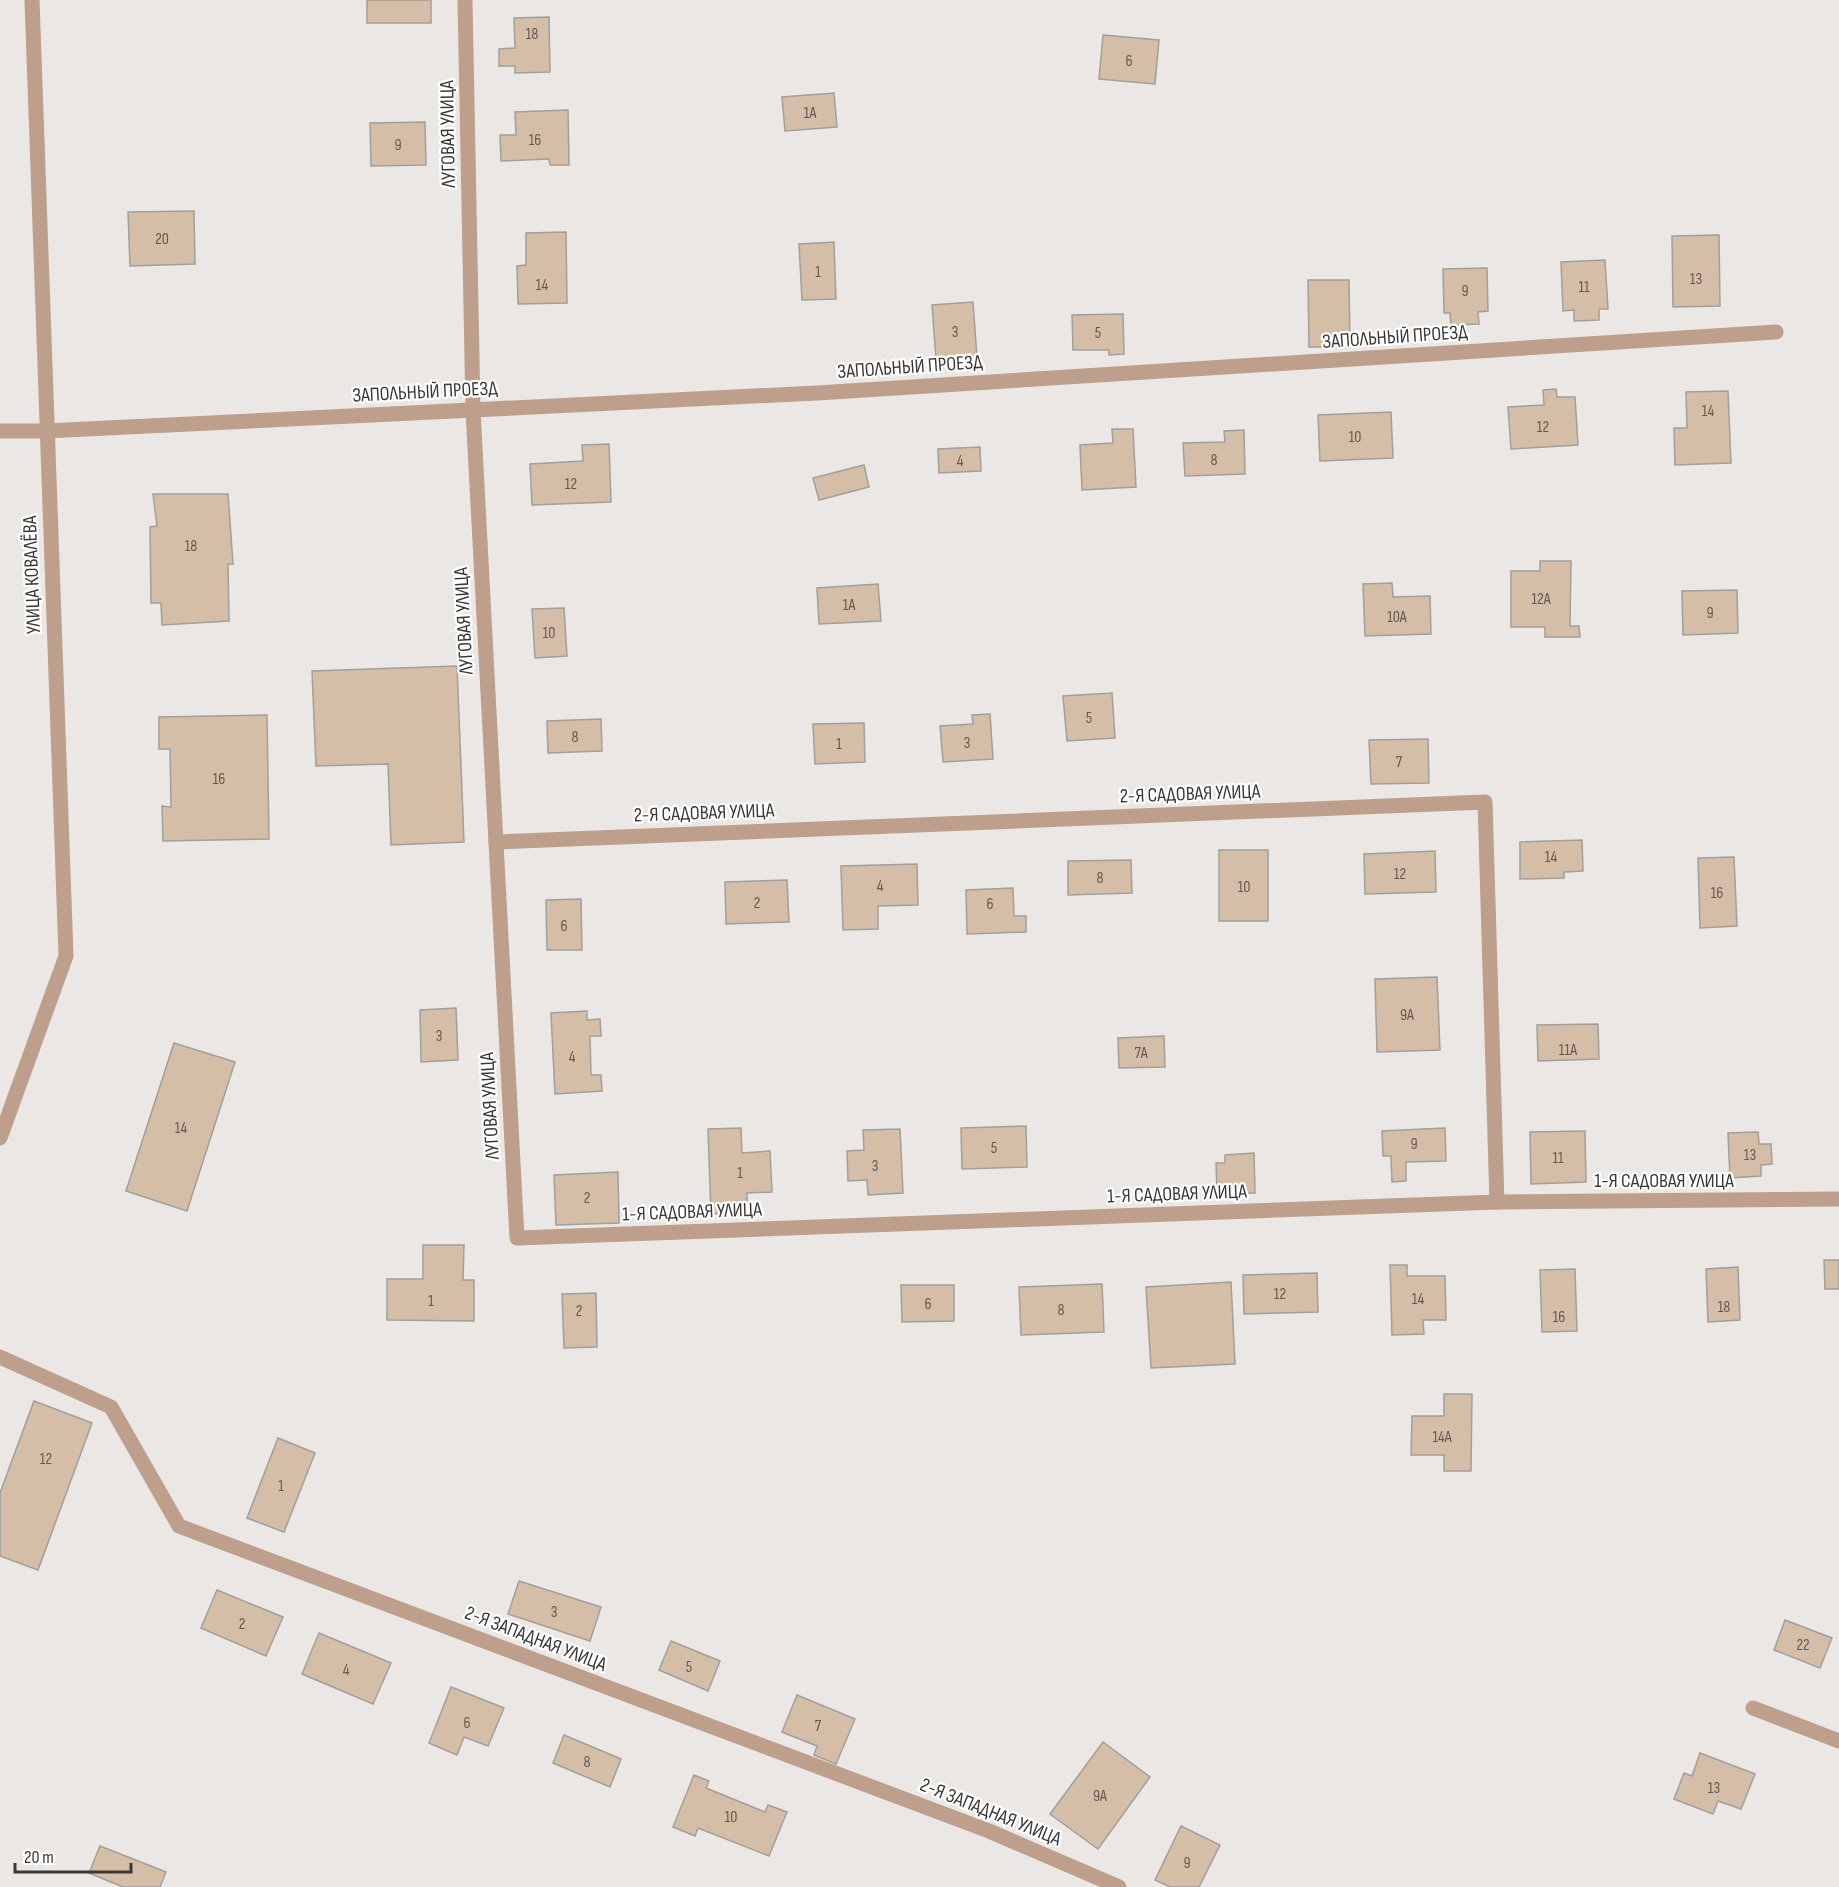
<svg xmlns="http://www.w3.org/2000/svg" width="1839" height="1887" font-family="'Sofia Sans Condensed',sans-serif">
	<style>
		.building { fill: #d5bea7; stroke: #a29f9b; stroke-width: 1.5 }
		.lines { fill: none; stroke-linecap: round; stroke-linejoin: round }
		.minor { stroke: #bd9f8b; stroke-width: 15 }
		.labels { text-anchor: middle; stroke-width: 4.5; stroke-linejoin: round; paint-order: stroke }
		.number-label { font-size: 16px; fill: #615a53 }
		.street-label { font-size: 20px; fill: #3a3837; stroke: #fff }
	</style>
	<rect width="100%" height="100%" fill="#ebe7e4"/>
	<g class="building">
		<rect x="367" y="0" width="64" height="23"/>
		<polygon points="549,17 550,72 515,73 515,66 499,66 499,49 515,48 514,18"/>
		<polygon points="1103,35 1159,40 1155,84 1099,79"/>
		<polygon points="834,93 837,127 785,131 782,97"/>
		<polygon points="568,110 569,165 550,165 549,159 501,161 500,135 516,135 515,112"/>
		<polygon points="425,122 426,165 371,166 370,123"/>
		<polygon points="194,211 195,264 130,266 128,212"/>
		<polygon points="566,232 567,303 518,304 517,266 526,265 526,233"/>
		<polygon points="1719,235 1720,306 1673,307 1672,236"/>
		<polygon points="834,242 836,299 802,300 799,244"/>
		<polygon points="1605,260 1608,309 1599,309 1599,320 1574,321 1574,310 1563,311 1561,262"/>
		<polygon points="1487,268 1488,311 1478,312 1479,324 1451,325 1450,313 1444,313 1443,269"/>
		<polygon points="1308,280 1349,280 1350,347 1309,347"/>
		<polygon points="973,302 977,358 936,360 932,305"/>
		<polygon points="1123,314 1124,354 1109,355 1109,350 1073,350 1072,315"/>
		<polygon points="1556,389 1557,397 1575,397 1578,445 1511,449 1508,407 1544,405 1543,390"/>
		<polygon points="1728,391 1731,463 1675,465 1674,428 1687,428 1686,392"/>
		<polygon points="1391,412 1393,458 1320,461 1318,415"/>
		<polygon points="1112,429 1133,429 1136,487 1082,490 1080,445 1113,443"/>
		<polygon points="1244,430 1245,474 1185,476 1183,443 1225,442 1224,431"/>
		<polygon points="609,444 611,502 532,505 530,464 583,461 582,445"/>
		<polygon points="980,447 981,471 939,473 938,449"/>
		<polygon points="864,465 869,487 819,500 813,478"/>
		<polygon points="153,494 228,494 233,564 228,564 229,621 162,625 161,603 151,603 150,527 157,526"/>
		<polygon points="1540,561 1571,561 1570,626 1579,626 1580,637 1545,637 1545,627 1511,627 1511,571 1540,571"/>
		<polygon points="1392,583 1393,597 1430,596 1431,634 1365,636 1363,584"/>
		<polygon points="878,584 881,621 819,624 817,588"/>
		<polygon points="1737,590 1738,633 1683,635 1682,591"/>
		<polygon points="564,608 567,656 535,658 532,609"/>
		<polygon points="457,666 464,842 391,845 388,764 316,766 312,671"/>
		<polygon points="1112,693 1115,738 1067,741 1063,696"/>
		<polygon points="990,714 993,759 943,762 940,726 973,724 972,715"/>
		<polygon points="267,715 269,839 163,841 162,806 171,807 170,749 159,749 159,717"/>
		<polygon points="601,719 602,751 548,753 547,721"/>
		<polygon points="864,723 865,762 815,764 813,724"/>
		<polygon points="1428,739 1429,783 1371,784 1369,740"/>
		<polygon points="1582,840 1583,871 1564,872 1564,878 1520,879 1520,842"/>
		<rect x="1219" y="850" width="49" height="71"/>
		<polygon points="1435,851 1436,892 1365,894 1364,854"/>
		<polygon points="1734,857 1737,926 1700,928 1698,858"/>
		<polygon points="1131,860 1132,893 1068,895 1068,861"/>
		<polygon points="917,864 918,905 878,906 878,929 843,930 841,866"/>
		<polygon points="787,880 789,922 726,924 725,882"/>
		<polygon points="1013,888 1014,916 1026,916 1026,932 967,934 966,890"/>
		<polygon points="581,899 582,950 547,950 546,900"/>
		<polygon points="1437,977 1440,1050 1377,1052 1375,979"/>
		<polygon points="456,1008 458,1060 421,1062 420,1010"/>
		<polygon points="587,1011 587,1020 600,1019 601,1036 590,1036 591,1075 601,1075 602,1091 555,1094 551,1013"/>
		<polygon points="1598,1024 1599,1059 1538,1061 1537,1025"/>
		<polygon points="1164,1036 1165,1067 1119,1068 1118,1038"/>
		<polygon points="174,1043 235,1062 187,1211 126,1191"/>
		<polygon points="1026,1126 1027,1167 962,1169 961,1128"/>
		<polygon points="741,1128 742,1153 770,1151 772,1192 747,1193 747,1212 711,1214 708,1129"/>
		<polygon points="1445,1128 1446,1161 1406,1162 1406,1181 1392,1182 1391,1156 1383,1156 1382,1131"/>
		<polygon points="900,1129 903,1193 868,1195 867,1180 848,1181 847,1151 864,1150 863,1130"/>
		<polygon points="1585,1131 1586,1182 1531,1184 1530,1132"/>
		<polygon points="1758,1132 1759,1144 1771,1144 1772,1164 1761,1165 1761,1176 1730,1178 1728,1133"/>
		<polygon points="1254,1153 1255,1193 1217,1194 1216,1163 1225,1163 1225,1155"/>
		<polygon points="618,1172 619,1223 556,1225 554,1175"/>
		<polygon points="423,1245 464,1245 463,1280 474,1280 474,1321 387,1320 387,1279 423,1279"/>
		<polygon points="1824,1260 1839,1260 1839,1289 1825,1289"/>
		<polygon points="1390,1265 1407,1265 1407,1276 1445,1276 1446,1320 1423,1320 1424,1334 1392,1335"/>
		<polygon points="1738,1267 1740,1320 1708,1322 1706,1269"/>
		<polygon points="1575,1269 1577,1331 1542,1332 1540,1270"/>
		<polygon points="1317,1273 1318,1312 1244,1314 1243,1275"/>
		<polygon points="1231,1282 1235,1364 1151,1368 1146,1287"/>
		<polygon points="1102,1284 1104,1332 1021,1335 1019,1287"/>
		<polygon points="901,1285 954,1285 954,1321 902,1322"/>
		<polygon points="596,1293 597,1347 564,1348 562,1294"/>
		<polygon points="1444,1394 1472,1394 1471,1471 1444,1471 1444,1455 1411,1455 1412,1416 1444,1416"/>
		<polygon points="34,1401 92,1423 38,1570 0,1556 0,1493"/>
		<polygon points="278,1438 315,1453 284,1532 247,1518"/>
		<polygon points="519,1581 601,1607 590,1641 508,1614"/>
		<polygon points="217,1590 283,1617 266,1656 201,1628"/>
		<polygon points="1785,1620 1832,1638 1820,1668 1774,1650"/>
		<polygon points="319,1633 391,1663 373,1704 302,1674"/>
		<polygon points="671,1641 720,1661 708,1691 659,1670"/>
		<polygon points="451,1687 504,1708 488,1746 464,1737 457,1755 429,1743"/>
		<polygon points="797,1695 855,1719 836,1764 814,1755 817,1746 782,1732"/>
		<polygon points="564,1735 621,1759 610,1787 553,1763"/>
		<polygon points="1103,1742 1150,1777 1098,1849 1050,1814"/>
		<polygon points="1700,1753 1755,1774 1741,1809 1718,1801 1713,1814 1674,1799 1684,1773 1692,1776"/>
		<polygon points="694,1775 709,1781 706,1788 765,1812 768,1805 787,1812 769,1856 698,1828 695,1836 673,1827"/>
		<polygon points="1181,1826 1220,1845 1199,1887 1170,1887 1155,1880"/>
		<polygon points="100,1846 166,1872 160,1887 123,1887 89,1873"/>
	</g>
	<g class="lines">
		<g class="minor">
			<polyline points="465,0 473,410 517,1238 1497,1202 1839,1199"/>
			<polyline points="0,431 46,431 817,393 1776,332"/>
			<polyline points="496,842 1485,802 1497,1202"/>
			<polyline points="0,1138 66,956 32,0"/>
			<polyline points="0,1357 111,1407 179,1526 989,1831 1119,1887"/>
			<polyline points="1753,1708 1839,1741"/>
		</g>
	</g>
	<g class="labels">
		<g class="number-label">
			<text x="532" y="39">18</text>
			<text x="1129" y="66">6</text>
			<text x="810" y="118">1А</text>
			<text x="535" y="145">16</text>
			<text x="398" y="150">9</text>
			<text x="162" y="244">20</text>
			<text x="818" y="277">1</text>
			<text x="1696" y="284">13</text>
			<text x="542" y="290">14</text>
			<text x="1584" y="292">11</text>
			<text x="1465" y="296">9</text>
			<text x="955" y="337">3</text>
			<text x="1098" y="338">5</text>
			<text x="1708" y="416">14</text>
			<text x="1543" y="432">12</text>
			<text x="1355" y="442">10</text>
			<text x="1214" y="465">8</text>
			<text x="960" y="466">4</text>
			<text x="571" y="489">12</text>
			<text x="191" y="551">18</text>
			<text x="1541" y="604">12А</text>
			<text x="849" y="610">1А</text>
			<text x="1710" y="618">9</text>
			<text x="1397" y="622">10А</text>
			<text x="549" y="638">10</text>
			<text x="1089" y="723">5</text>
			<text x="575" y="742">8</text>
			<text x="967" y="748">3</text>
			<text x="839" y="749">1</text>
			<text x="1399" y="767">7</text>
			<text x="219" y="784">16</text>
			<text x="1551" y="862">14</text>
			<text x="1400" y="879">12</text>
			<text x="1100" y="883">8</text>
			<text x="880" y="891">4</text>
			<text x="1244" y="892">10</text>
			<text x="1717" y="898">16</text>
			<text x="757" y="908">2</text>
			<text x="990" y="909">6</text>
			<text x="564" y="931">6</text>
			<text x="1407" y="1020">9А</text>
			<text x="439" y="1041">3</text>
			<text x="1568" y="1055">11А</text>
			<text x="1141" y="1058">7А</text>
			<text x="572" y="1062">4</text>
			<text x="181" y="1133">14</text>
			<text x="1414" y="1149">9</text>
			<text x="994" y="1153">5</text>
			<text x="1750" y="1160">13</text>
			<text x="1558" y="1163">11</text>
			<text x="875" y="1171">3</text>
			<text x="740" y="1178">1</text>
			<text x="587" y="1203">2</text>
			<text x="1280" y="1299">12</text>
			<text x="1418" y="1304">14</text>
			<text x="431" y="1306">1</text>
			<text x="928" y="1309">6</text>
			<text x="1724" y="1312">18</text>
			<text x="1061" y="1315">8</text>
			<text x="579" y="1316">2</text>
			<text x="1559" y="1322">16</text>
			<text x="1442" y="1442">14А</text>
			<text x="46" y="1464">12</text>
			<text x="281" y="1491">1</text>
			<text x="554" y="1617">3</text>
			<text x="242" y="1629">2</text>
			<text x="1803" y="1650">22</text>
			<text x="689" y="1672">5</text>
			<text x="346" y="1675">4</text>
			<text x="467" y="1728">6</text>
			<text x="818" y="1731">7</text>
			<text x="587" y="1767">8</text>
			<text x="1714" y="1793">13</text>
			<text x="1100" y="1801">9А</text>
			<text x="731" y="1822">10</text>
			<text x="1187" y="1868">9</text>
		</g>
		<g class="street-label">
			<text transform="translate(447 134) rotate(-91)" y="7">ЛУГОВАЯ УЛИЦА</text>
			<text transform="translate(1395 336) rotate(-4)" y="7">ЗАПОЛЬНЫЙ ПРОЕЗД</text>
			<text transform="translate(910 366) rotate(-4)" y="7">ЗАПОЛЬНЫЙ ПРОЕЗД</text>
			<text transform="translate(425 391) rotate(-3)" y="7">ЗАПОЛЬНЫЙ ПРОЕЗД</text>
			<text transform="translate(31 575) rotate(-92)" y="7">УЛИЦА КОВАЛЁВА</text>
			<text transform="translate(463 621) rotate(-93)" y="7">ЛУГОВАЯ УЛИЦА</text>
			<text transform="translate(1190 793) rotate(-2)" y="7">2-Я САДОВАЯ УЛИЦА</text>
			<text transform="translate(704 812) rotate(-2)" y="7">2-Я САДОВАЯ УЛИЦА</text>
			<text transform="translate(489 1106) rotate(-93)" y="7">ЛУГОВАЯ УЛИЦА</text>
			<text x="1664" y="1187">1-Я САДОВАЯ УЛИЦА</text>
			<text transform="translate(1177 1193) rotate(-2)" y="7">1-Я САДОВАЯ УЛИЦА</text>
			<text transform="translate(692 1211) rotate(-2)" y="7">1-Я САДОВАЯ УЛИЦА</text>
			<text transform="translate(536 1638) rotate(21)" y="7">2-Я ЗАПАДНАЯ УЛИЦА</text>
			<text transform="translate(991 1811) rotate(22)" y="7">2-Я ЗАПАДНАЯ УЛИЦА</text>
		</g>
	</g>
	<path d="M15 1863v9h116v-9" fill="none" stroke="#3a3837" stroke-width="3"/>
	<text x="24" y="1863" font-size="18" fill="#3a3837" stroke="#ffffff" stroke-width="4.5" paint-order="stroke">20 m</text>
</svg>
